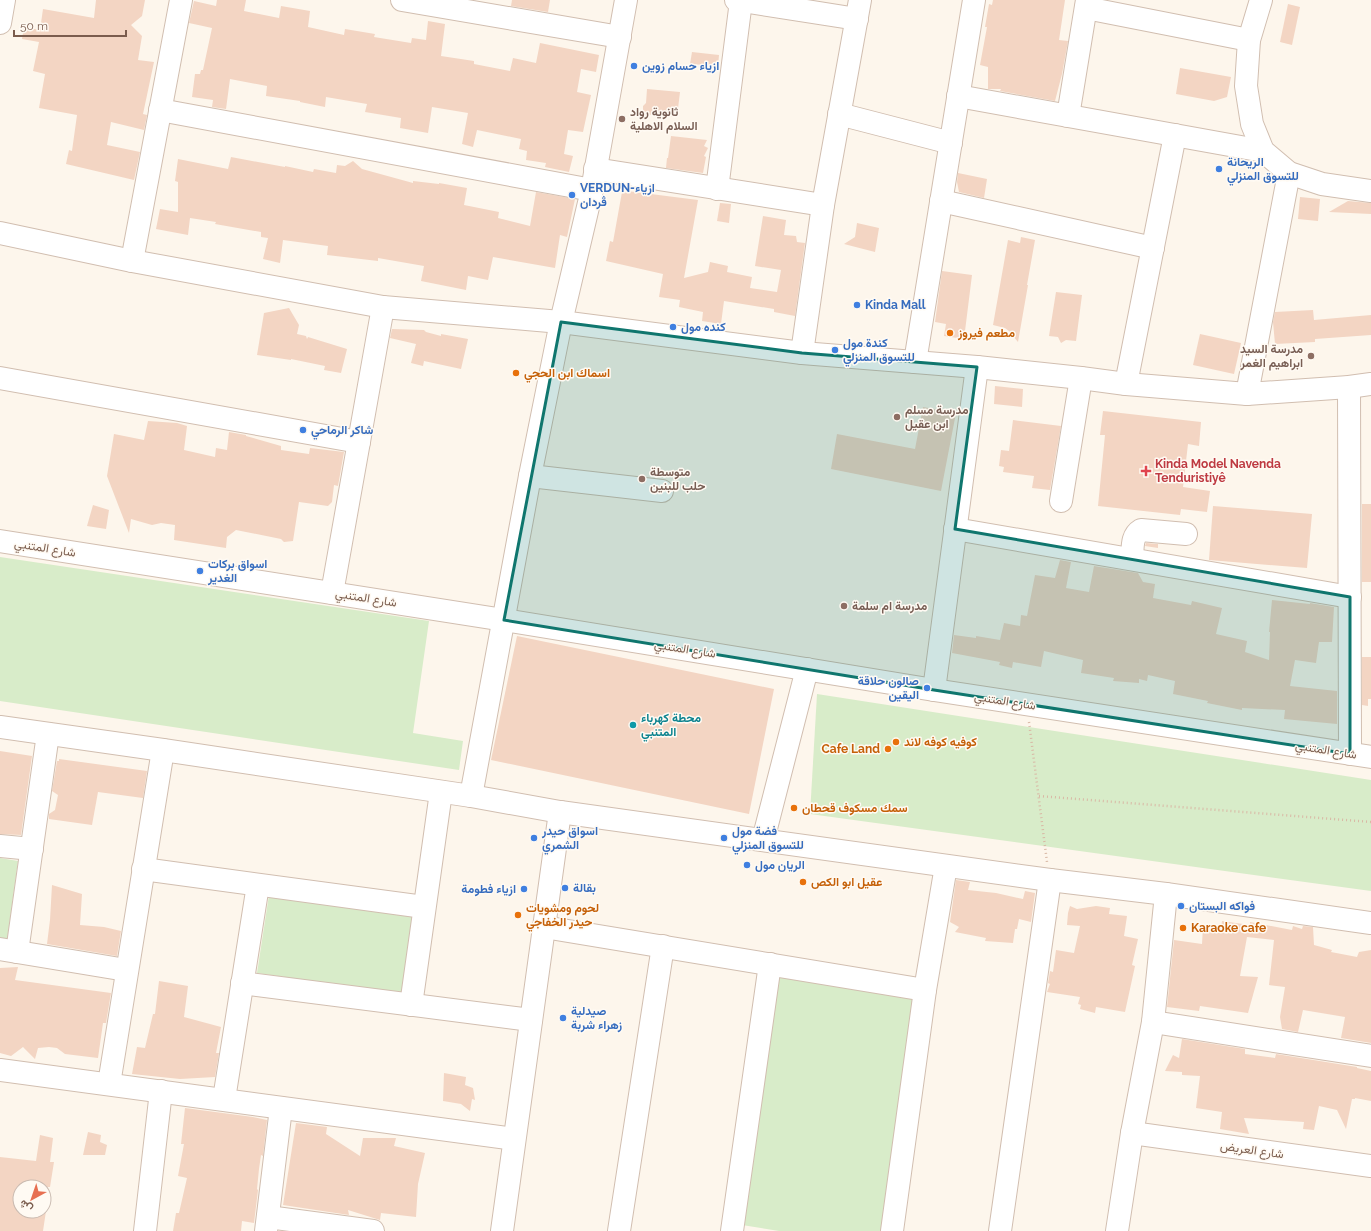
<svg xmlns="http://www.w3.org/2000/svg" width="1371" height="1231" font-family="Raleway,Vazirmatn,sans-serif">
	<style>
		.green { fill: #d8ecc9 }
		.building { fill: #f3d5c3 }
		.lines { fill: none; stroke-linecap: round; stroke-linejoin: round }
		.minor-casing { stroke: #d1beb0; stroke-width: 24 }
		.path { stroke: #d9b8a5; stroke-width: 2.5; stroke-dasharray: 1 3; stroke-linecap: butt }
		.minor { stroke: #fff; stroke-width: 22 }
		.marked { fill: #0f766e; fill-opacity: 0.2; stroke: #0f766e; stroke-width: 3; stroke-linejoin: round }
		.shop-dot { fill: #3f7fe0; stroke: #fffaf3; stroke-width: 1.5 }
		.education-dot { fill: #8d6e63; stroke: #fffaf3; stroke-width: 1.5 }
		.food-dot { fill: #e8710a; stroke: #fffaf3; stroke-width: 1.5 }
		.health-dot { fill: #e0444e; stroke: #fffaf3; stroke-width: 1.5 }
		.culture-dot { fill: #0f9aa8; stroke: #fffaf3; stroke-width: 1.5 }
		.labels { text-anchor: middle; stroke-width: 3; stroke-linejoin: round; paint-order: stroke }
		.shop-label { font-size: 12px; font-weight: bold; fill: #366cbe; stroke: #fffaf3; text-anchor: start }
		.education-label { font-size: 12px; font-weight: bold; fill: #785e54; stroke: #fffaf3; text-anchor: start }
		.food-label { font-size: 12px; font-weight: bold; fill: #c56008; stroke: #fffaf3; text-anchor: start }
		.health-label { font-size: 12px; font-weight: bold; fill: #be3a42; stroke: #fffaf3; text-anchor: start }
		.street-label { font-size: 12px; fill: #7a5c4d; stroke: #fffaf3 }
		.culture-label { font-size: 12px; font-weight: bold; fill: #0d838f; stroke: #fffaf3; text-anchor: start }
	</style>
	<rect width="100%" height="100%" fill="#fdf6ec"/>
	<g class="green">
		<polygon points="0,557 429,621 413,733 463,741 459,770 0,701"/>
		<polygon points="817,694 1371,780 1371,891 810,814"/>
		<polygon points="0,858 18,861 7,941 0,940"/>
		<polygon points="269,895 413,917 402,994 257,973"/>
		<polygon points="779,976 916,997 881,1231 779,1231 742,1225"/>
	</g>
	<g class="building">
		<polygon points="96,0 145,0 142,16 131,25 142,36 138,60 154,62 143,114 147,115 144,130 111,122 107,145 140,152 134,180 66,164 69,150 72,151 77,115 39,108 45,74 33,71 39,42 22,39 24,27 40,30 43,9 94,18"/>
		<polygon points="217,0 246,0 244,11 279,18 281,6 310,11 308,27 344,35 345,29 375,34 374,37 411,43 412,38 426,40 428,21 445,24 441,56 474,61 474,64 510,71 513,58 536,63 540,43 599,55 596,72 581,69 577,92 591,95 583,132 568,130 564,154 573,156 569,172 545,167 546,163 526,160 527,151 519,149 521,139 477,130 473,147 462,144 468,113 432,107 428,133 400,128 401,118 365,112 367,104 326,97 325,107 300,102 300,101 266,96 267,86 230,79 226,109 212,107 213,100 192,97 195,74 200,74 201,70 203,70 212,28 189,23 194,1 216,6"/>
		<polygon points="512,0 550,0 548,12 511,6"/>
		<polygon points="993,0 1065,0 1059,40 1068,41 1062,74 1055,101 1000,91 1001,89 988,89 988,67 980,65 987,27 985,27 989,4 992,5"/>
		<polygon points="1288,4 1300,7 1292,45 1280,42"/>
		<polygon points="692,52 719,55 718,66 690,64"/>
		<polygon points="1180,68 1231,77 1227,97 1214,101 1176,94"/>
		<polygon points="647,89 680,92 677,117 643,114 643,106 646,103"/>
		<polygon points="671,136 707,140 704,146 708,148 704,156 706,157 703,173 666,168 667,158 668,158"/>
		<polygon points="231,157 285,167 285,166 313,172 314,169 336,173 337,165 345,166 353,161 362,169 413,183 413,181 439,184 439,183 467,188 464,205 499,212 498,218 530,226 536,192 575,199 567,237 560,235 555,268 493,257 488,280 468,276 466,290 421,281 424,266 378,258 378,261 327,255 328,246 283,240 280,263 263,259 268,238 261,237 261,232 215,224 216,222 190,218 188,235 156,229 160,209 178,212 178,182 175,181 178,159 228,169"/>
		<polygon points="958,173 987,179 984,198 959,192 957,182"/>
		<polygon points="627,191 698,200 684,278 708,272 710,262 728,266 727,272 752,277 750,288 777,292 781,270 755,266 763,216 786,220 784,235 796,236 797,242 805,243 795,316 774,312 774,309 724,301 721,324 702,321 703,312 679,307 680,300 659,297 663,274 606,261 610,241 613,242 622,192 627,193"/>
		<polygon points="1300,197 1320,199 1318,221 1298,219"/>
		<polygon points="1348,201 1371,203 1371,214 1329,212"/>
		<polygon points="720,203 731,204 729,223 717,221"/>
		<polygon points="857,223 879,228 875,252 844,244 855,237"/>
		<polygon points="1021,237 1035,240 1027,285 1028,285 1018,342 1009,331 1005,328 993,325 1008,240 1020,243"/>
		<polygon points="942,271 972,275 964,339 944,336 946,324 935,322"/>
		<polygon points="1056,292 1082,295 1076,341 1066,340 1061,343 1058,337 1049,336"/>
		<polygon points="289,308 299,325 297,334 306,336 307,339 308,337 347,349 341,373 324,370 325,366 291,359 291,360 257,355 264,313"/>
		<polygon points="1313,310 1314,320 1371,315 1371,335 1315,339 1315,342 1275,344 1273,322 1275,312"/>
		<polygon points="392,329 424,330 426,332 441,336 441,334 468,339 461,369 424,361 423,366 411,363 416,344 390,338"/>
		<polygon points="1200,334 1241,343 1234,374 1193,365"/>
		<polygon points="995,386 1023,389 1022,407 994,404"/>
		<polygon points="923,407 956,413 941,491 831,469 837,434 915,449"/>
		<polygon points="1103,411 1201,422 1199,446 1188,444 1183,487 1210,491 1207,512 1181,509 1180,515 1098,506 1105,435 1100,435"/>
		<polygon points="1013,420 1061,426 1050,490 1032,488 1034,476 1003,472 1004,467 999,466 1001,450 1009,451"/>
		<polygon points="148,421 177,423 187,426 184,450 215,457 216,448 227,450 229,432 246,435 246,436 281,446 281,450 309,454 310,448 344,452 338,486 334,485 332,502 328,506 299,502 293,541 284,542 281,539 236,530 227,537 226,548 174,540 175,525 161,523 152,525 131,519 129,533 107,476 114,434 144,440"/>
		<rect x="1362" y="504" width="9" height="78"/>
		<polygon points="93,505 109,510 106,529 87,526"/>
		<polygon points="1213,506 1312,514 1307,568 1209,560"/>
		<polygon points="1146,543 1158,544 1158,548 1145,546"/>
		<polygon points="1060,560 1071,562 1066,588 1089,592 1094,566 1138,573 1143,582 1155,584 1153,598 1191,605 1192,601 1222,608 1216,634 1247,641 1245,652 1269,660 1270,632 1269,632 1272,600 1310,604 1310,603 1334,607 1332,642 1319,642 1316,663 1295,660 1290,686 1337,691 1337,724 1284,719 1285,710 1242,708 1242,710 1207,703 1208,701 1173,694 1175,681 1148,675 1147,681 1139,679 1139,683 1113,681 1114,678 1081,673 1083,660 1044,651 1041,667 1013,662 1012,668 999,665 1000,662 952,653 954,635 976,638 976,636 1000,640 1004,623 1020,626 1021,615 1027,616 1035,575 1055,578"/>
		<polygon points="517,636 774,689 749,814 491,760"/>
		<polygon points="1362,657 1371,657 1371,699 1368,699 1368,706 1362,705"/>
		<polygon points="0,751 32,756 21,835 0,834"/>
		<polygon points="59,759 147,771 143,798 98,792 92,825 49,819 49,814 55,810 58,795 52,791 57,761 59,761"/>
		<polygon points="956,880 970,882 968,890 996,893 1023,899 1025,891 1035,893 1031,922 1019,919 1017,929 1015,929 1013,943 985,941 986,938 955,932 959,927 950,922"/>
		<polygon points="52,885 82,894 80,925 104,927 121,931 117,956 47,944 50,920"/>
		<polygon points="1070,906 1077,909 1096,906 1110,908 1109,914 1127,916 1124,936 1138,939 1132,965 1135,966 1125,1012 1096,1007 1095,1013 1080,1009 1081,1005 1078,1004 1080,997 1047,992 1050,984 1048,983 1050,971 1053,972 1056,950 1074,953 1080,926 1067,925 1068,913"/>
		<polygon points="1222,921 1250,925 1250,922 1292,930 1293,926 1302,929 1303,926 1313,927 1314,945 1332,950 1331,952 1357,957 1359,952 1371,950 1371,1043 1341,1038 1345,1017 1303,1010 1298,1032 1282,1029 1280,1017 1285,987 1269,985 1274,940 1247,937 1240,976 1258,977 1248,1013 1200,1006 1199,1011 1167,1007 1174,940 1202,944 1203,926 1221,928"/>
		<polygon points="18,967 15,980 111,993 106,1023 103,1023 98,1058 65,1054 57,1048 49,1047 38,1048 35,1059 23,1047 11,1056 0,1053 0,968"/>
		<polygon points="159,981 188,986 184,1017 221,1027 216,1053 219,1053 215,1077 180,1079 132,1074 137,1047 145,1048 153,1014 155,1014"/>
		<polygon points="1182,1039 1245,1049 1245,1054 1275,1058 1276,1054 1357,1067 1357,1068 1371,1071 1371,1101 1355,1098 1355,1099 1352,1099 1346,1129 1337,1110 1319,1106 1314,1130 1303,1129 1304,1122 1244,1118 1249,1134 1220,1129 1222,1112 1196,1108 1200,1076 1182,1075 1182,1072 1165,1071 1173,1055 1179,1058"/>
		<polygon points="444,1073 466,1077 465,1085 473,1088 475,1100 472,1099 470,1111 461,1104 443,1101"/>
		<polygon points="185,1108 253,1117 267,1120 263,1156 261,1155 259,1169 257,1189 258,1190 254,1223 242,1221 241,1231 173,1231 176,1213 179,1213 187,1178 178,1176 184,1144 181,1144"/>
		<polygon points="296,1123 327,1127 326,1134 360,1156 363,1138 396,1138 394,1146 425,1153 418,1184 416,1217 381,1213 380,1220 348,1210 349,1215 283,1205"/>
		<polygon points="88,1132 101,1135 100,1142 107,1145 105,1155 83,1155"/>
		<polygon points="40,1135 53,1138 50,1162 54,1162 50,1187 20,1187 20,1211 46,1211 43,1231 0,1231 0,1157 36,1161"/>
	</g>
	<g class="lines">
		<g class="minor-casing">
			<g id="minor">
				<polyline points="402,0 620,37"/>
				<polyline points="736,0 857,19"/>
				<polyline points="1261,0 1249,40 1246,86 1252,124 1263,151 1289,173 1322,184 1371,191"/>
				<polyline points="1086,8 1249,40"/>
				<polyline points="0,23 4,0"/>
				<polyline points="958,96 1263,151"/>
				<polyline points="160,110 592,190"/>
				<polyline points="839,114 951,143"/>
				<polyline points="1068,116 1087,0"/>
				<polyline points="595,169 823,205"/>
				<polyline points="717,189 741,1"/>
				<polyline points="941,201 1153,248"/>
				<polyline points="0,233 132,261 383,307 561,322 802,353 977,367 1081,378 1126,384 1247,394 1349,387 1371,384"/>
				<polyline points="132,261 181,0"/>
				<polyline points="802,353 823,205 860,0"/>
				<polyline points="915,362 974,0"/>
				<polyline points="0,378 359,442"/>
				<polyline points="1126,384 1175,135"/>
				<polyline points="1349,387 1350,754"/>
				<polyline points="1247,394 1289,173"/>
				<polyline points="530,476 662,491"/>
				<polyline points="1061,501 1081,378"/>
				<polyline points="955,529 1350,597"/>
				<polyline points="0,541 504,620 934,690 1371,757"/>
				<path d="M1132,559c1,-11 -1,-23 9,-29l45,4"/>
				<polyline points="332,593 383,307"/>
				<polyline points="934,690 977,367"/>
				<polyline points="0,727 163,750 471,796 560,812 1050,880 1166,894 1371,923"/>
				<polyline points="471,796 530,476 561,322 592,190 626,0"/>
				<polyline points="763,840 807,669"/>
				<polyline points="0,846 32,849"/>
				<polyline points="143,869 424,907"/>
				<polyline points="544,927 925,990"/>
				<polyline points="0,949 126,970"/>
				<polyline points="17,952 48,734"/>
				<polyline points="242,983 531,1020"/>
				<polyline points="411,1005 441,792"/>
				<polyline points="1153,1022 1371,1056"/>
				<polyline points="0,1070 514,1139"/>
				<polyline points="109,1084 163,750"/>
				<polyline points="224,1099 258,885"/>
				<polyline points="1132,1133 1371,1166"/>
				<polyline points="268,1217 373,1231"/>
				<polyline points="145,1231 161,1091"/>
				<polyline points="266,1231 281,1108"/>
				<polyline points="502,1231 560,812"/>
				<polyline points="619,1231 663,946"/>
				<polyline points="732,1231 770,964"/>
				<polyline points="892,1231 925,990 946,866"/>
				<polyline points="1000,1231 1050,880"/>
				<polyline points="1117,1231 1132,1133 1153,1022 1166,894"/>
			</g>
		</g>
		<g class="path">
			<polyline points="1029,722 1047,862"/>
			<polyline points="1039,796 1371,822"/>
		</g>
		<use href="#minor" class="minor"/>
	</g>
	<path class="marked" d="M561,322l241,31 175,14 -22,162 395,68v157l-416,-64 -430,-70z"/>
	<g class="shop-dot">
		<circle cx="634" cy="66" r="4"/>
		<circle cx="1219" cy="169" r="4"/>
		<circle cx="572" cy="195" r="4"/>
		<circle cx="857" cy="305" r="4"/>
		<circle cx="673" cy="327" r="4"/>
		<circle cx="835" cy="350" r="4"/>
		<circle cx="303" cy="430" r="4"/>
		<circle cx="200" cy="571" r="4"/>
		<circle cx="927" cy="688" r="4"/>
		<circle cx="534" cy="838" r="4"/>
		<circle cx="724" cy="838" r="4"/>
		<circle cx="747" cy="865" r="4"/>
		<circle cx="565" cy="888" r="4"/>
		<circle cx="524" cy="889" r="4"/>
		<circle cx="1181" cy="906" r="4"/>
		<circle cx="563" cy="1018" r="4"/>
	</g>
	<g class="education-dot">
		<circle cx="622" cy="119" r="4"/>
		<circle cx="1311" cy="356" r="4"/>
		<circle cx="897" cy="417" r="4"/>
		<circle cx="642" cy="479" r="4"/>
		<circle cx="844" cy="606" r="4"/>
	</g>
	<g class="food-dot">
		<circle cx="950" cy="333" r="4"/>
		<circle cx="516" cy="373" r="4"/>
		<circle cx="896" cy="742" r="4"/>
		<circle cx="888" cy="749" r="4"/>
		<circle cx="794" cy="808" r="4"/>
		<circle cx="803" cy="882" r="4"/>
		<circle cx="518" cy="915" r="4"/>
		<circle cx="1183" cy="928" r="4"/>
	</g>
	<path class="health-dot" d="M1144 465h4v4h4v4h-4v4h-4v-4h-4v-4h4z"/>
	<circle class="culture-dot" cx="633" cy="725" r="4"/>
	<g class="labels">
		<g class="shop-label">
			<text x="642" y="70">ازياء حسام زوين</text>
			<text x="1227" y="166">الريحانة<tspan x="1227" dy="14">للتسوق المنزلي</tspan></text>
			<text x="580" y="192">VERDUN-ازياء<tspan x="580" dy="14">ڤردان</tspan></text>
			<text x="865" y="309">Kinda Mall</text>
			<text x="681" y="331">كنده مول</text>
			<text x="843" y="347">كندة مول<tspan x="843" dy="14">للتسوق المنزلي</tspan></text>
			<text x="311" y="434">شاكر الرماحي</text>
			<text x="208" y="568">اسواق بركات<tspan x="208" dy="14">الغدير</tspan></text>
			<text x="919" y="685" text-anchor="end">صالون حلاقة<tspan x="919" dy="14">اليقين</tspan></text>
			<text x="542" y="835">اسواق حيدر<tspan x="542" dy="14">الشمري</tspan></text>
			<text x="732" y="835">فضة مول<tspan x="732" dy="14">للتسوق المنزلي</tspan></text>
			<text x="755" y="869">الريان مول</text>
			<text x="573" y="892">بقالة</text>
			<text x="516" y="893" text-anchor="end">ازياء فطومة</text>
			<text x="1189" y="910">فواكه البستان</text>
			<text x="571" y="1015">صيدلية<tspan x="571" dy="14">زهراء شربة</tspan></text>
		</g>
		<g class="education-label">
			<text x="630" y="116">ثانوية رواد<tspan x="630" dy="14">السلام الاهلية</tspan></text>
			<text x="1303" y="353" text-anchor="end">مدرسة السيد<tspan x="1303" dy="14">ابراهيم الغمر</tspan></text>
			<text x="905" y="414">مدرسة مسلم<tspan x="905" dy="14">ابن عقيل</tspan></text>
			<text x="650" y="476">متوسطة<tspan x="650" dy="14">حلب للبنين</tspan></text>
			<text x="852" y="610">مدرسة ام سلمة</text>
		</g>
		<g class="food-label">
			<text x="958" y="337">مطعم فيروز</text>
			<text x="524" y="377">اسماك ابن الحجي</text>
			<text x="904" y="746">كوفيه كوفه لاند</text>
			<text x="880" y="753" text-anchor="end">Cafe Land</text>
			<text x="802" y="812">سمك مسكوف قحطان</text>
			<text x="811" y="886">عقيل ابو الكص</text>
			<text x="526" y="912">لحوم ومشويات<tspan x="526" dy="14">حيدر الخفاجي</tspan></text>
			<text x="1191" y="932">Karaoke cafe</text>
		</g>
		<g class="health-label">
			<text x="1155" y="468">Kinda Model Navenda<tspan x="1155" dy="14">Tenduristiyê</tspan></text>
		</g>
		<g class="street-label">
			<text transform="translate(45 548) rotate(9)" y="4">شارع المتنبي</text>
			<text transform="translate(366 598) rotate(9)" y="4">شارع المتنبي</text>
			<text transform="translate(685 649) rotate(9)" y="4">شارع المتنبي</text>
			<text transform="translate(1005 701) rotate(9)" y="4">شارع المتنبي</text>
			<text transform="translate(1326 750) rotate(9)" y="4">شارع المتنبي</text>
			<text transform="translate(1252 1150) rotate(8)" y="4">شارع العريض</text>
		</g>
		<g class="culture-label">
			<text x="641" y="722">محطة كهرباء<tspan x="641" dy="14">المتنبي</tspan></text>
		</g>
	</g>
	<g transform="translate(32 1199) rotate(220)"><circle r="19" fill="#fffaf3" stroke="#cabbb1"/>
	<path d="M0-3L7 15L0 10L-7 15Z" fill="#e76f51"/>
	<text y="-6" font-size="11" font-weight="bold" text-anchor="middle" fill="#7a5c4d">ش</text>
	</g>
	<path d="M14 30v6h112v-6" fill="none" stroke="#7a5c4d" stroke-width="2"/>
	<text x="20" y="30" font-size="12" fill="#7a5c4d" stroke="#fffaf3" stroke-width="3" paint-order="stroke">50 m</text>
</svg>
